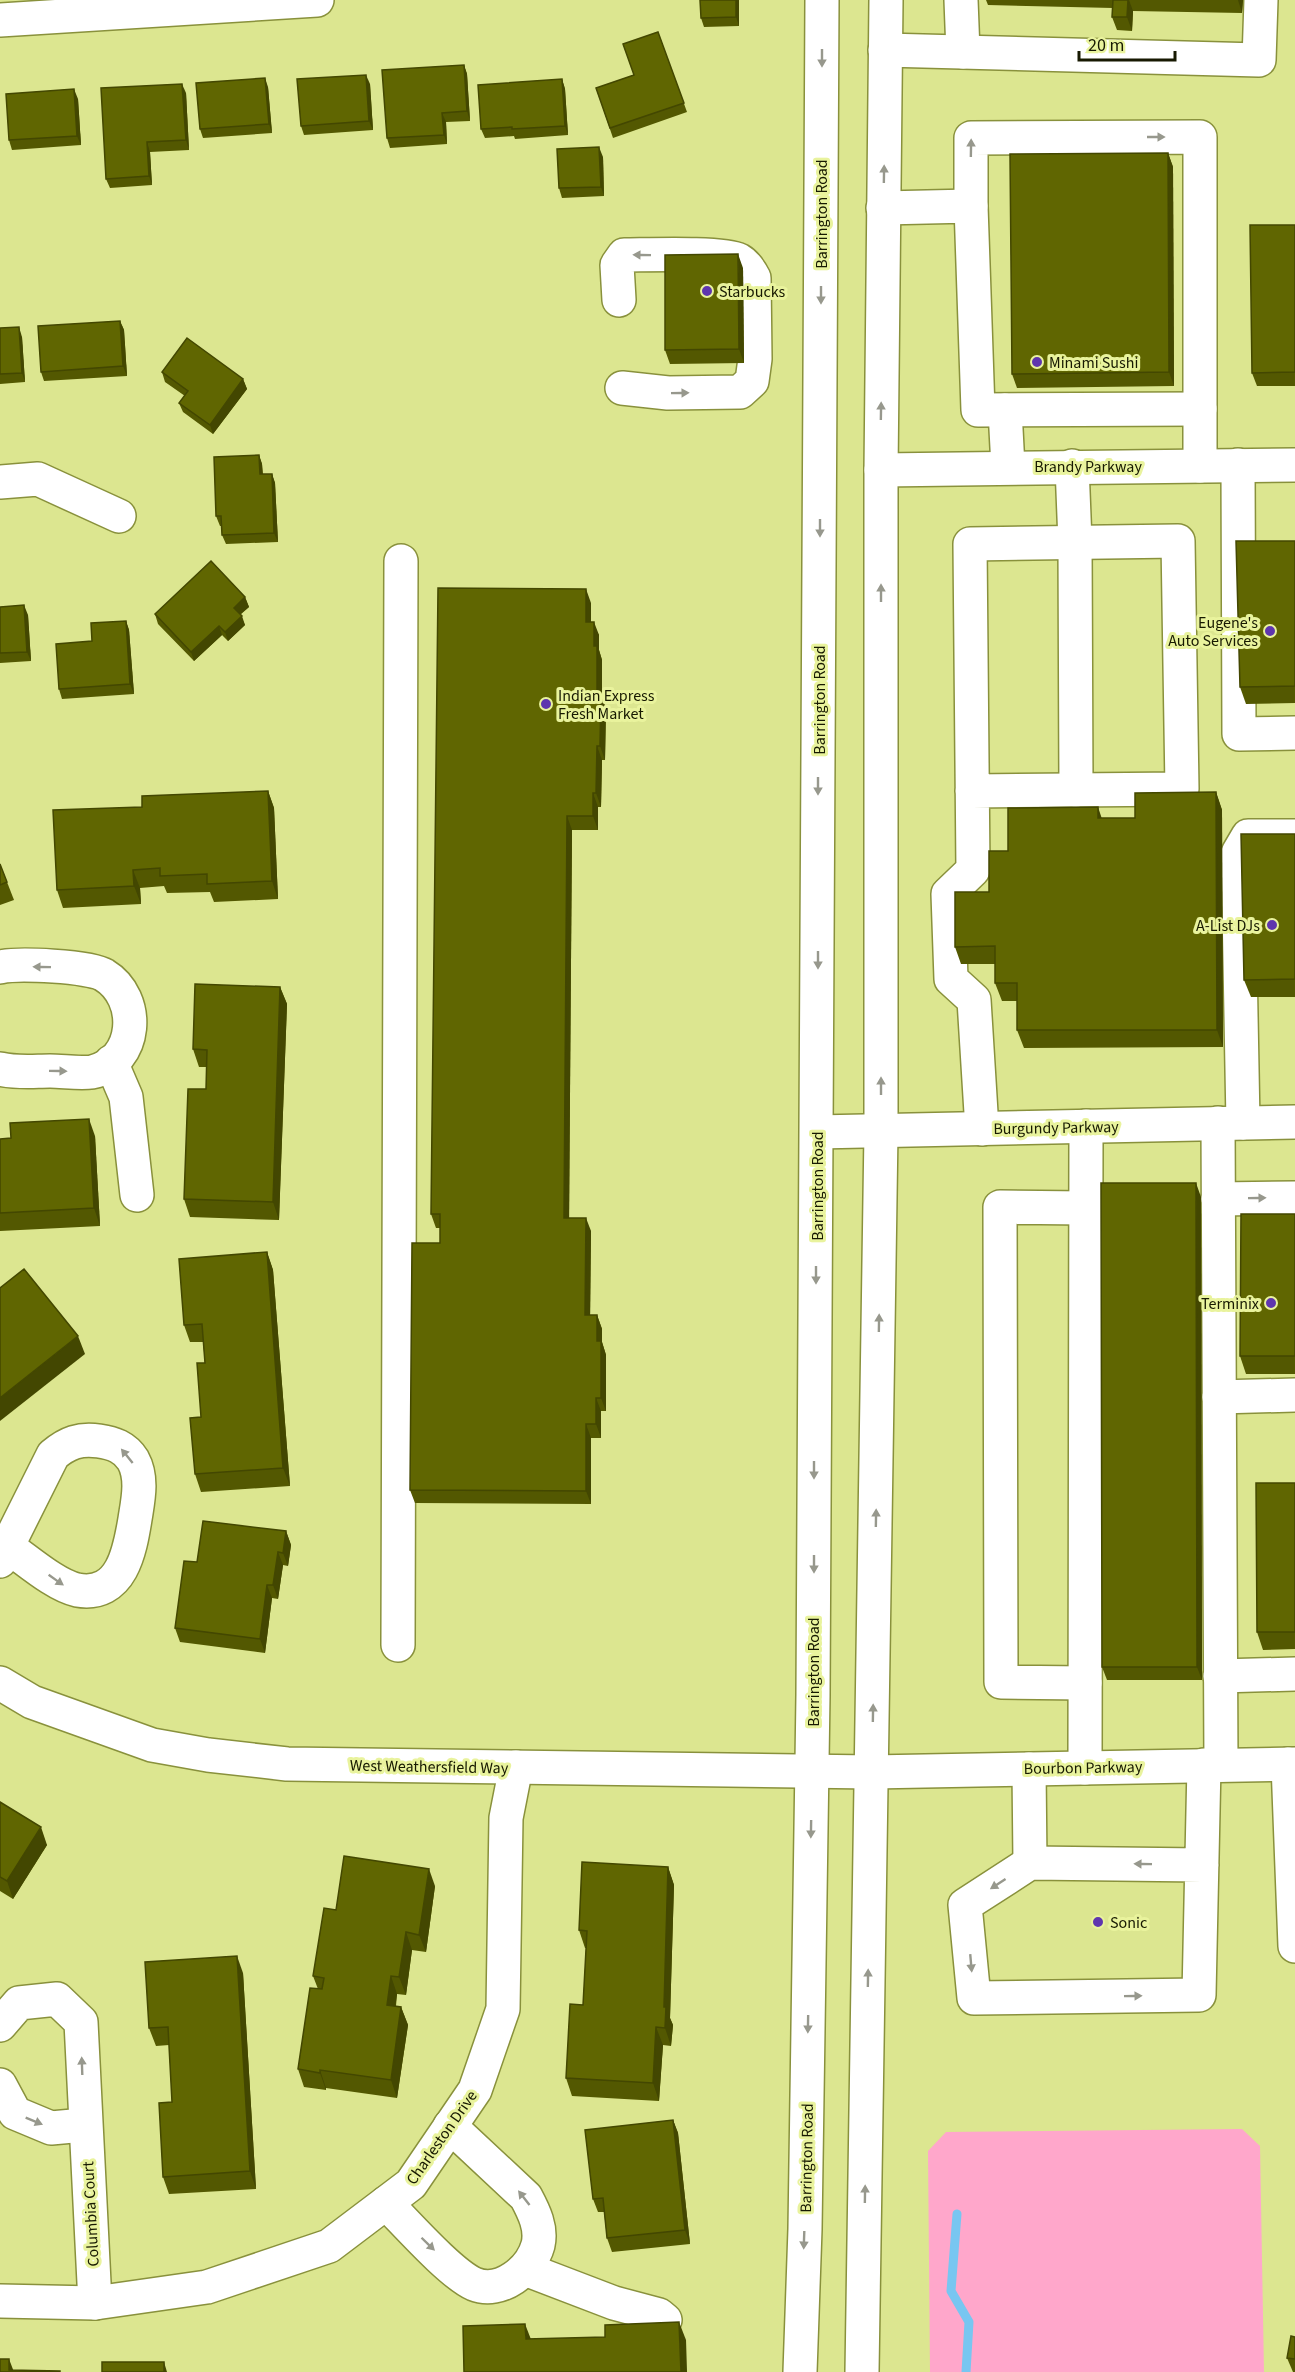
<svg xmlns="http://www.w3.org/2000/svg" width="1295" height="2372" font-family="'Source Sans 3',sans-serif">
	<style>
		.green { fill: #ffa7cb }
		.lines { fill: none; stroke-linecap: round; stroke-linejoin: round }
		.stream { stroke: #78c6f1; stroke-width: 9 }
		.minor-casing { stroke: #89913c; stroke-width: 36 }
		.major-casing { stroke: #89913c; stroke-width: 36 }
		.minor { stroke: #fff; stroke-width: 33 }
		.major { stroke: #fff; stroke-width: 33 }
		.wall { fill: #535801 }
		.shaded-wall { fill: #434701 }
		.building { fill: #606601; stroke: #434701; stroke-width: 1.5 }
		.oneway { fill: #97988d }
		.poi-dot { fill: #5f36ae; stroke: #e9f39d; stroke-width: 2 }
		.labels { text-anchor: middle; stroke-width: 6; stroke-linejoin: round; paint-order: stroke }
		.street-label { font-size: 16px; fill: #171901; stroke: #e9f39d }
		.poi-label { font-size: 16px; fill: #171901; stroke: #e9f39d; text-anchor: start }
	</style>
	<rect width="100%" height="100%" fill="#dce690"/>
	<polygon class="green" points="1242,2129 1260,2146 1264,2372 930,2372 928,2151 946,2132"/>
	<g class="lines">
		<polyline class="stream" points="957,2214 951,2291 969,2322 966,2372"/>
		<g class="minor-casing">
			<g id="minor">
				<polyline points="961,0 963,52"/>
				<polyline points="0,20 317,0"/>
				<polyline points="885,50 1259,60 1261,0"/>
				<polyline points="971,206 971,138 1200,137 1200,466"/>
				<polyline points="883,208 971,206 978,410 1200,409"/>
				<path d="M619,300l-2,-35 7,-10c22,0 99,-3 115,5 7,4 11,10 15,18l1,81 -3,22 -12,11 -72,1 -46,-5"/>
				<polyline points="1005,410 1008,467"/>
				<polyline points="1238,465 1239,734 1295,733"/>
				<polyline points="1072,466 1075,542 1076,790"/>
				<polyline points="881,470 1295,465"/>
				<polyline points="0,482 38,479 119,516"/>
				<polyline points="972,791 1182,789 1178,541 970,544 973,870 948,894 951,979 974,1000 982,1129"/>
				<path d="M0,967c17,-4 90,-1 104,8 38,23 34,87 -12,97 -13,2 -29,-1 -42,-1 -15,0 -35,2 -50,-2"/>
				<polyline points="111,1062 126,1097 137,1195"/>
				<polyline points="1218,1123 1221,1765"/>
				<polyline points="1243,1123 1238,853 1248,836 1295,836"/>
				<polyline points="817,1132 1295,1122"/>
				<polyline points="1218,1199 1295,1198"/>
				<polyline points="1219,1397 1295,1395"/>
				<path d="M0,1561l53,-106c14,-12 27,-17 46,-14 14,2 26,6 34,19 10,18 5,40 2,59 -5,31 -13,79 -58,71 -22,-5 -50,-30 -69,-43"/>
				<polyline points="398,1645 401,561"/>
				<polyline points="1220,1676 1295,1674"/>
				<polyline points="0,1683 32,1702 152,1745 208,1755 287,1764 872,1772 1295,1764"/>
				<polyline points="1085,1683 1001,1682 1000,1207 1086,1208"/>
				<polyline points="1288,1764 1295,1946"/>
				<polyline points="1085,1768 1086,1126"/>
				<polyline points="1029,1769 1030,1863"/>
				<polyline points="1202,1865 1030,1863 965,1905 974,1998 1199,1995 1204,1765"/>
				<polyline points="0,2025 19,2003 57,1999 81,2022 95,2303"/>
				<polyline points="0,2085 15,2113 51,2128 84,2125"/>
				<path d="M386,2203c21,21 64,70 88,81 27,11 57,-14 64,-39 4,-17 -4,-33 -12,-48l-76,-71"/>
				<polyline points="525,2269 614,2303 659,2315 665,2320"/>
				<polyline points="0,2301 95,2303 207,2287 329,2246 411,2184 475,2090 503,2009 506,1818 516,1767"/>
			</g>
		</g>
		<g class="major-casing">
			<g id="major">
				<polyline points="800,2372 805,2229 813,1695 822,0"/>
				<polyline points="862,2372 881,1132 881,470 886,0"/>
			</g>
		</g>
		<use href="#minor" class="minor"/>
		<use href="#major" class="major"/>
	</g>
	<g class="wall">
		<polygon points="739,0 739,26 704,27 701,18"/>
		<polygon points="986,0 1243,0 1242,13 1133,11 1132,31 1117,30 1112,17 1113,8 988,5"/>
		<polygon points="658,32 687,112 613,138 596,88 634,75"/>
		<polygon points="464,65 467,74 470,121 446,122 447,144 390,148 387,138"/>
		<polygon points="562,79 565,89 568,135 515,139 514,136 485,138 481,129"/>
		<polygon points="370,84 373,130 304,135 301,126"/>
		<polygon points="268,87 272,133 203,138 200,129"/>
		<polygon points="186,93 189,150 150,152 152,185 110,188 106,179"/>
		<polygon points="78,99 81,145 12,150 9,140"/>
		<polygon points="1168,153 1173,167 1174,386 1017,388 1012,374"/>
		<polygon points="603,157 604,196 562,198 559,188"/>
		<polygon points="1295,225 1295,386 1257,386 1252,373"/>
		<polygon points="743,268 744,363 670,364 665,350"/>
		<polygon points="120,321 124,330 127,376 44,381 41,372"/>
		<polygon points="0,328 22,337 25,382 0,384"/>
		<polygon points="162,372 243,379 247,389 213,434 183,412 179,403 185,396 165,382"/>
		<polygon points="259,455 262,464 263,474 272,474 275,483 278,542 226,544 222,535 222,526 220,526 216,516"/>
		<polygon points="1295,541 1295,703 1246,704 1240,687"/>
		<polygon points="245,597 249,607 240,615 245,625 228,641 222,635 194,661 158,624 155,614"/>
		<polygon points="591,603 591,622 599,635 599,650 602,660 602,699 606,708 605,760 602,760 601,807 598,807 598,830 572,830 569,1218 591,1231 590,1315 597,1315 602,1329 602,1342 606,1355 606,1411 601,1411 601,1438 591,1438 591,1504 415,1503 410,1490 440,1243 440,1228 436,1228 431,1214"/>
		<polygon points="0,607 28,615 31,661 0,663"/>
		<polygon points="126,621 129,630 134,694 62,699 59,689 92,641"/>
		<polygon points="268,791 274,808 278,899 214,902 210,892 167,893 164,886 140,888 141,904 63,908 57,890 142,807"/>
		<polygon points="1216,792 1222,810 1223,1047 1024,1048 1017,1030 1017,1001 1002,1001 995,983 995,964 961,964 955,947 989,892 1008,851 1102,818 1135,818"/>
		<polygon points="1295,834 1295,997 1251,997 1244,980"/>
		<polygon points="0,864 14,900 0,905"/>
		<polygon points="280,987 287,1004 279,1220 190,1217 184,1199 206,1089 206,1067 199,1067 193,1049"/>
		<polygon points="95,1136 100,1226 0,1231 0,1139"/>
		<polygon points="1201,1197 1202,1680 1107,1680 1102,1667"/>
		<polygon points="1295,1214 1295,1374 1246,1374 1240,1356"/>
		<polygon points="267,1252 273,1270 290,1486 201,1492 195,1474 201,1417 205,1363 203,1342 190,1342 184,1325"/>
		<polygon points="1295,1483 1295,1649 1263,1650 1257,1632"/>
		<polygon points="286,1531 291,1545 288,1566 283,1565 278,1599 272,1598 265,1653 180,1642 175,1628 197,1562"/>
		<polygon points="0,1802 47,1845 13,1899 0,1891"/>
		<polygon points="668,1867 674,1885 670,2018 673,2025 671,2046 663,2045 659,2101 572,2096 566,2078 583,2005 586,1948 585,1948 579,1930"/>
		<polygon points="435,1886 426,1952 412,1950 406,1995 397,1994 396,2006 401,2007 408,2025 397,2098 326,2088 326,2090 304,2087 298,2069 318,1989 313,1976"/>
		<polygon points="243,1973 256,2189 169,2194 163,2177 172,2102 169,2045 156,2046 149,2028"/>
		<polygon points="673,2120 678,2133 690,2244 612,2252 607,2238 604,2212 598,2212 593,2199"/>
		<polygon points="1295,2337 1295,2372 1293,2372 1287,2358"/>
	</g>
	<g class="shaded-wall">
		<polygon points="736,0 739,0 739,26 736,17"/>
		<polygon points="1128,0 1129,0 1133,11 1132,31 1127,17"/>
		<polygon points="1238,0 1243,0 1242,13"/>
		<polygon points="464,65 467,74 470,121 467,111"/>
		<polygon points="366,75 370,84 373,130 369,121"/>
		<polygon points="265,78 268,87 272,133 269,124"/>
		<polygon points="562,79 565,89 568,135 565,126"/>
		<polygon points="182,84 186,93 189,150 186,140"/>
		<polygon points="74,89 78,99 81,145 77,136"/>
		<polygon points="442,113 446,122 447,144 444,135"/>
		<polygon points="147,142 150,152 152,185 149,176"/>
		<polygon points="599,147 603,157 604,196 601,187"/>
		<polygon points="1168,153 1173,167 1174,386 1169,372"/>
		<polygon points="738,254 743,268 744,363 739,349"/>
		<polygon points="120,321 124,330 127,376 123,366"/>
		<polygon points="19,327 22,337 25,382 22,373"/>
		<polygon points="243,379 247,389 213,434 210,425"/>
		<polygon points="259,455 262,464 263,484 260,474"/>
		<polygon points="272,474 275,483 278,542 274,533"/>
		<polygon points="586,589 591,603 591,635 586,622"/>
		<polygon points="245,597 249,607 237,617 234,608"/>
		<polygon points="24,605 28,615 31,661 27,652"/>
		<polygon points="242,616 245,625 228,641 225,632"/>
		<polygon points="126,621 129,630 134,694 130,684"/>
		<polygon points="594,622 599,635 599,650 602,660 602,699 606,708 605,760 600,746 594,646"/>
		<polygon points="219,626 222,635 194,661 191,652"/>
		<polygon points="597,746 602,760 601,807 596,793"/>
		<polygon points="268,791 274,808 278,899 272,881"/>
		<polygon points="1216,792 1222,810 1223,1047 1217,1030"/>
		<polygon points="593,793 598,807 598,830 593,816"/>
		<polygon points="1098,807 1104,825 1098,818"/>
		<polygon points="567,816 572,830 569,1231 564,1218"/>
		<polygon points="133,870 140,888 141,904 134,886"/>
		<polygon points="280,987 287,1004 279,1220 273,1202"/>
		<polygon points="89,1119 95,1136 100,1226 94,1208"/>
		<polygon points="1196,1183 1201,1197 1202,1680 1197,1667"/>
		<polygon points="586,1218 591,1231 590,1329 585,1315"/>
		<polygon points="267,1252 273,1270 290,1486 283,1468"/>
		<polygon points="597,1315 602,1329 602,1342 606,1355 606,1411 601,1398 597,1341"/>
		<polygon points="78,1336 85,1354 0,1421 0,1398"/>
		<polygon points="596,1398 601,1411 601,1438 596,1424"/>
		<polygon points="586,1424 591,1438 591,1504 586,1491"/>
		<polygon points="286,1531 291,1545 288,1566 283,1553"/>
		<polygon points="278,1552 283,1565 278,1599 273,1585"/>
		<polygon points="267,1585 272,1598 265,1653 260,1639"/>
		<polygon points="41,1827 47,1845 13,1899 7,1881"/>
		<polygon points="668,1867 674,1885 670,2018 673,2025 671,2046 665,2028 664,2007"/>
		<polygon points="429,1869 435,1886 426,1952 419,1935"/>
		<polygon points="406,1932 412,1950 406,1995 399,1977"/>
		<polygon points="237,1956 243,1973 256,2189 250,2171"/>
		<polygon points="391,1976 397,1994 393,2023 387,2005"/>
		<polygon points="401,2007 408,2025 397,2098 391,2080"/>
		<polygon points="656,2027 663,2045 659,2101 653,2083"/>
		<polygon points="320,2070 326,2088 326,2090 320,2073"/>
		<polygon points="673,2120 678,2133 690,2244 685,2230"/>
		<polygon points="679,2322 686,2340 687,2372 681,2372"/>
		<polygon points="525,2324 532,2342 526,2339"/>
		<polygon points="9,2359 14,2372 9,2370"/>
		<polygon points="164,2362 167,2372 164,2372"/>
	</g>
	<g class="building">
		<polygon points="700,0 736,0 736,17 701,18"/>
		<polygon points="1113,0 1128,0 1127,17 1112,17"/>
		<polygon points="658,32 684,103 610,128 596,88 634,75 623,44"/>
		<polygon points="464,65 467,111 442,113 444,135 387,138 382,70"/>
		<polygon points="366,75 369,121 301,126 297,79"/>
		<polygon points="265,78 269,124 200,129 196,83"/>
		<polygon points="562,79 565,126 512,129 512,127 481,129 478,85"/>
		<polygon points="182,84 186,140 147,142 149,176 106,179 101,88"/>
		<polygon points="74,89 77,136 9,140 6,94"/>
		<polygon points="599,147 601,187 559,188 557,149"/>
		<polygon points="1168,153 1169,372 1012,374 1010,154"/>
		<polygon points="1250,225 1295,225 1295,372 1252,373"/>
		<polygon points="738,254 739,349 665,350 665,255"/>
		<polygon points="120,321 123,366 41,372 38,326"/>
		<polygon points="19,327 22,373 0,374 0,328"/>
		<polygon points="187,338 243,379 210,425 179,403 188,391 162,372"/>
		<polygon points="259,455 260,474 272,474 274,533 222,535 221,516 216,516 214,457"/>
		<polygon points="1236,541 1295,541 1295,686 1240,687"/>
		<polygon points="211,561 245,597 234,608 242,616 225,632 219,626 191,652 155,614"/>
		<polygon points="438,588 586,589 586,622 594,622 594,646 597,646 597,694 601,694 600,746 597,746 596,793 593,793 593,816 567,816 564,1218 586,1218 585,1315 597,1315 597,1341 601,1341 601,1398 596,1398 596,1424 586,1424 586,1491 410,1490 412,1243 440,1243 440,1214 431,1214"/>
		<polygon points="24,605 27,652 0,653 0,607"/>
		<polygon points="126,621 130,684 59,689 56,644 92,641 91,623"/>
		<polygon points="268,791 272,881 207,884 207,874 160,876 160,868 133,870 134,886 57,890 53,810 142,807 142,796"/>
		<polygon points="1216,792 1217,1030 1017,1030 1017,983 995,983 995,946 955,947 955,892 989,892 989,851 1008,851 1008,808 1098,807 1098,818 1135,818 1135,793"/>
		<polygon points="1241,834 1295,834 1295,979 1244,980"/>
		<polygon points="0,864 7,882 0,885"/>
		<polygon points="195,984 280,987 273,1202 184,1199 188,1089 206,1089 207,1050 193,1049"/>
		<polygon points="89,1119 94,1208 0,1213 0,1139 11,1138 10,1123"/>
		<polygon points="1101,1183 1196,1183 1197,1667 1102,1667"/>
		<polygon points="1241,1214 1295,1214 1295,1356 1240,1356"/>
		<polygon points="267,1252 283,1468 195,1474 190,1418 201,1417 197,1363 205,1363 202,1324 184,1325 179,1259"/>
		<polygon points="24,1269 78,1336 0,1398 0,1288"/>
		<polygon points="1256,1483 1295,1483 1295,1632 1257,1632"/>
		<polygon points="203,1521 286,1531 283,1553 278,1552 273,1585 267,1585 260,1639 175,1628 184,1561 197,1562"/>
		<polygon points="0,1802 41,1827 7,1881 0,1877"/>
		<polygon points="344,1856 429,1869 419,1935 406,1932 399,1977 391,1976 387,2005 401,2007 391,2080 320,2070 320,2073 298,2069 310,1988 322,1989 324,1978 313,1976 324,1908 336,1910"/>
		<polygon points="582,1862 668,1867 664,2007 666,2007 665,2028 656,2027 653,2083 566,2078 570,2004 583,2005 587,1931 579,1930"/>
		<polygon points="237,1956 250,2171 163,2177 159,2103 172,2102 168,2027 149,2028 145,1962"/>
		<polygon points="673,2120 685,2230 607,2238 603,2198 593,2199 585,2130"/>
		<polygon points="679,2322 681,2372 464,2372 463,2326 525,2324 526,2339 605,2337 605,2325"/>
		<polygon points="1291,2336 1295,2337 1295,2359 1287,2358"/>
		<polygon points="0,2359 9,2359 9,2370 60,2371 60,2372 0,2372"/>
		<rect x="102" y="2362" width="62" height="10"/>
	</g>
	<defs><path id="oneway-solid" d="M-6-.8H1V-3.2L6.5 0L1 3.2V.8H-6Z" transform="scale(1.5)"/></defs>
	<g class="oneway">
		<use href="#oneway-solid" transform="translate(822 58) rotate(90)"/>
		<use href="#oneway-solid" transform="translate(1156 137)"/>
		<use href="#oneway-solid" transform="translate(971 148) rotate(-89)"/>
		<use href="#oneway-solid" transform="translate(884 174) rotate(-89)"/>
		<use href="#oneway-solid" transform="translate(642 255) rotate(-179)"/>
		<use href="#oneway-solid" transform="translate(821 295) rotate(90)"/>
		<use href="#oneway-solid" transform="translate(680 393) rotate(-1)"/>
		<use href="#oneway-solid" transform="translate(881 411) rotate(-89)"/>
		<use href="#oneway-solid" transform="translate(820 528) rotate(90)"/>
		<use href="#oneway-solid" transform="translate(881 593) rotate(-90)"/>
		<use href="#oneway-solid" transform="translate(818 786) rotate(90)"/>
		<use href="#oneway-solid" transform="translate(818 960) rotate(90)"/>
		<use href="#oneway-solid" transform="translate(42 967) rotate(-179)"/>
		<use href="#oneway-solid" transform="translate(58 1071) rotate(1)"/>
		<use href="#oneway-solid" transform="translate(881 1086) rotate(-90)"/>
		<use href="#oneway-solid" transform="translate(1257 1198) rotate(-1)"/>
		<use href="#oneway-solid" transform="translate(816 1275) rotate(90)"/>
		<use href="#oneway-solid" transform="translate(879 1323) rotate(-89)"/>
		<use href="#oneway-solid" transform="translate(127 1456) rotate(-129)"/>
		<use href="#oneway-solid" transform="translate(814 1470) rotate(90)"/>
		<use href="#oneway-solid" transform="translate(876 1518) rotate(-89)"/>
		<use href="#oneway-solid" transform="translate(814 1564) rotate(90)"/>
		<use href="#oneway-solid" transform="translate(56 1580) rotate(35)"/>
		<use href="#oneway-solid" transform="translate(873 1713) rotate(-89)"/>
		<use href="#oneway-solid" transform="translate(811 1829) rotate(91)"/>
		<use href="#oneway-solid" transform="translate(1143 1864) rotate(-179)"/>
		<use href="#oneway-solid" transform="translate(998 1884) rotate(147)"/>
		<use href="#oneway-solid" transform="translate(971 1963) rotate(85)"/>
		<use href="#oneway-solid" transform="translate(868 1978) rotate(-89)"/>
		<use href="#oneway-solid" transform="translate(1133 1996) rotate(-1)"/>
		<use href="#oneway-solid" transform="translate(808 2024) rotate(91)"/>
		<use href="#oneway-solid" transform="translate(82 2066) rotate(-92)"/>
		<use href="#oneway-solid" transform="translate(34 2121) rotate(22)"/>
		<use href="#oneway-solid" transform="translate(865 2194) rotate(-89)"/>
		<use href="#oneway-solid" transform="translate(524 2198) rotate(-128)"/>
		<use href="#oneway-solid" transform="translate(804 2240) rotate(92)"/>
		<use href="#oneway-solid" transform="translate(428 2244) rotate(44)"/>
	</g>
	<g class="poi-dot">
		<circle cx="707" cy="291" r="6"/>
		<circle cx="1037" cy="362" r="6"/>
		<circle cx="1270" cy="631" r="6"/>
		<circle cx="546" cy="704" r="6"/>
		<circle cx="1272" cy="925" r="6"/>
		<circle cx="1271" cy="1303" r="6"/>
		<circle cx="1098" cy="1922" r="6"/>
	</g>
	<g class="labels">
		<g class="street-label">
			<text transform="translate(821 214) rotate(-90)" y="6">Barrington Road</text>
			<text x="1088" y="472">Brandy Parkway</text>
			<text transform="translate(819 700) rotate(-90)" y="6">Barrington Road</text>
			<text transform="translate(1056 1127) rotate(-1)" y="6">Burgundy Parkway</text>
			<text transform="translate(817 1186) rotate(-90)" y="6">Barrington Road</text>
			<text transform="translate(813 1672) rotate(-90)" y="6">Barrington Road</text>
			<text transform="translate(429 1766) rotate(1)" y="6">West Weathersfield Way</text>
			<text transform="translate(1083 1767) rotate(-1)" y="6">Bourbon Parkway</text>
			<text transform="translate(441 2137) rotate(-55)" y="6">Charleston Drive</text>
			<text transform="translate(806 2158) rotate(-89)" y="6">Barrington Road</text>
			<text transform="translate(90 2214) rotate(-93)" y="6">Columbia Court</text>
		</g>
		<g class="poi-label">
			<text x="719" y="297">Starbucks</text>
			<text x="1049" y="368">Minami Sushi</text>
			<text x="1258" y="628" text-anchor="end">Eugene's<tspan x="1258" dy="18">Auto Services</tspan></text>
			<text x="558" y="701">Indian Express<tspan x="558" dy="18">Fresh Market</tspan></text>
			<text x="1260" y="931" text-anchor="end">A-List DJs</text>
			<text x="1259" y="1309" text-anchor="end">Terminix</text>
			<text x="1110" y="1928">Sonic</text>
		</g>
	</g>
	<path d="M1079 51v9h96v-9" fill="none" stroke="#171901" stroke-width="3"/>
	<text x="1088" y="51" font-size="18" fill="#171901" stroke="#e9f39d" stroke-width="4.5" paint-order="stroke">20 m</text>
</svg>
